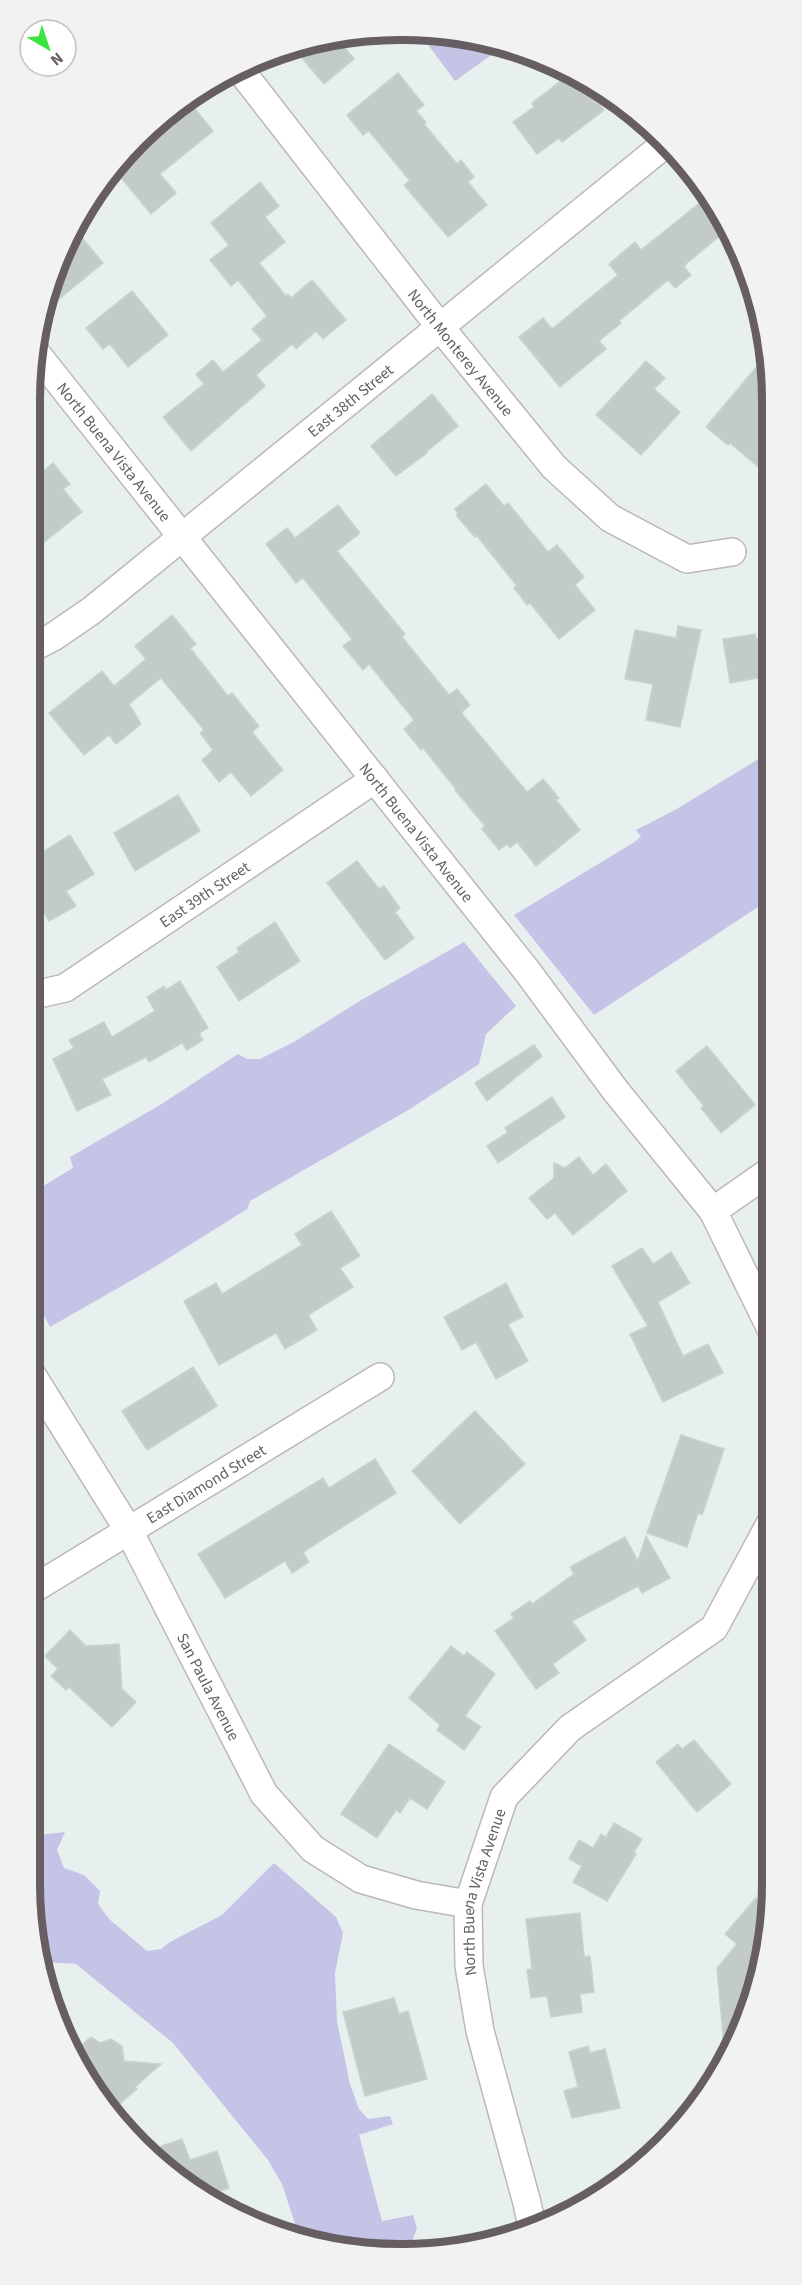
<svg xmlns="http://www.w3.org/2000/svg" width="802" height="2285" font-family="'Source Sans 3',sans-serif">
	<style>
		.green { fill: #c4c5e6 }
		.building { fill: #c3cbc8; stroke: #c5d4cf; stroke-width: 1.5 }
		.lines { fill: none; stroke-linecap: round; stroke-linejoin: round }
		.minor-casing { stroke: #bdb7b9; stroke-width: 30 }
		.minor { stroke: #fff; stroke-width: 27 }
		.labels { text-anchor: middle; stroke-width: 4.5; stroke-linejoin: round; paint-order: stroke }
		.street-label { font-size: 16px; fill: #665e62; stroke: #fff }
		.rim { fill: none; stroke: #665e62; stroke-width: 8 }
	</style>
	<rect width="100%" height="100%" fill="#e7f0ee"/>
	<g class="green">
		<polygon points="423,38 497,43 504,46 455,81"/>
		<polygon points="770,752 770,899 594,1015 514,915 633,843 641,837 636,830 675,810"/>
		<polygon points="464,942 516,1006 486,1034 479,1064 410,1109 250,1201 247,1209 153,1268 50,1327 30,1289 30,1194 73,1168 70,1157 160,1105 238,1054 247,1059 260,1059 294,1042 363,999"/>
		<polygon points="65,1832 57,1850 64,1868 84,1875 100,1891 98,1904 109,1919 147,1951 161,1949 170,1942 222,1915 274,1863 336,1917 343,1933 335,1973 337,2021 350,2084 359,2109 368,2119 390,2116 393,2124 359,2135 382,2221 413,2215 417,2229 409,2248 353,2252 299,2236 282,2184 268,2160 173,2043 76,1964 45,1962 30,1884 30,1859 38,1854 30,1844 30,1836"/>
	</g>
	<g class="building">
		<polygon points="337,38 354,59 324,84 297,52"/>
		<polygon points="398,73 424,105 416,111 426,122 424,124 457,164 461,160 474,177 468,182 487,205 448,237 404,185 410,181 369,131 363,135 347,115"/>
		<polygon points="571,73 580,77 604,110 562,142 559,138 537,154 513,122 534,107 532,103"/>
		<polygon points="191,104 213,131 160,174 176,193 151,214 114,169"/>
		<polygon points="260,182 279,206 265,217 285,242 259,263 286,296 288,294 291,298 312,280 346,320 323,339 316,331 296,349 292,344 256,375 265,386 191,451 163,417 204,384 196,374 213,360 223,372 262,340 252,329 267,316 238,280 231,286 210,260 229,245 211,223"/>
		<polygon points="707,197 728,229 687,263 684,267 691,275 675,288 668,280 619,321 621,323 599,341 606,349 560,387 519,337 543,318 552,329 618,275 609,264 635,242 641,250"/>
		<polygon points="78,233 103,263 42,313 43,305"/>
		<polygon points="132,291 168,335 128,367 110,344 103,349 86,328"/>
		<polygon points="769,352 769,476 730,443 728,445 706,427"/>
		<polygon points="646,361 665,378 654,389 680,412 641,455 596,415"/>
		<polygon points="432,394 458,426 426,452 427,453 396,476 371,446"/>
		<polygon points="53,463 70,484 63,489 82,512 43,543 30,527 30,482"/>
		<polygon points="486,484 504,506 508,503 548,552 557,545 584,577 575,585 595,610 559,639 530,603 527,605 514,588 517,586 477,536 475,537 456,515 458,513 455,509"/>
		<polygon points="338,505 360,533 337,551 405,634 402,637 449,695 457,689 470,705 462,712 463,715 527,792 543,779 559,798 556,800 580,830 536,866 517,842 510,848 507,844 499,850 482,829 485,826 455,790 456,789 423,748 421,750 404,729 414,720 369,664 363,670 343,646 352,639 303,578 296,583 266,544 287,528 295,538"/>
		<polygon points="172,615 196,644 190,648 228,696 232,693 259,726 252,732 283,770 251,796 231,772 219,782 202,760 213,750 200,733 204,730 161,678 129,704 141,724 116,744 109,735 84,755 49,713 102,671 114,686 146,659 135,646"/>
		<polygon points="678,626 701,630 680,727 646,720 653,684 625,679 635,630 676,638"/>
		<polygon points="755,634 756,639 763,638 764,641 769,641 769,676 730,683 723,639"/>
		<polygon points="178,795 200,831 135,871 114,833"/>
		<polygon points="70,835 94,874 66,891 76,906 49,921 30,890 30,860"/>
		<polygon points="357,861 379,889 384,886 400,908 395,912 414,938 385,960 327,883"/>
		<polygon points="275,922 300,961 239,1001 217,967 239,952 237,948"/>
		<polygon points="180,981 208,1028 199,1033 203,1040 187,1050 182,1043 149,1062 146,1057 102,1079 111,1095 77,1111 53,1059 74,1048 69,1040 104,1022 112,1037 155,1011 147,997 164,986 166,990"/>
		<polygon points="534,1045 542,1056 487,1101 475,1083"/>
		<polygon points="707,1046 755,1105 721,1133 701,1108 704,1106 676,1071"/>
		<polygon points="552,1097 565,1117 498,1163 487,1146 508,1132 505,1128"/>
		<polygon points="579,1157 593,1175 606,1164 627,1191 573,1235 555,1213 547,1219 529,1198 554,1178 554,1163 565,1168"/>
		<polygon points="331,1211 360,1256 340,1268 353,1287 308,1315 317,1330 285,1349 276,1333 219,1365 184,1301 216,1283 222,1294 302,1245 295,1234"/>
		<polygon points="642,1248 653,1264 671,1252 690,1283 658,1302 683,1356 708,1344 723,1373 663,1402 630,1334 648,1326 612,1266"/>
		<polygon points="506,1283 523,1317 508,1324 528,1361 496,1379 476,1342 462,1350 444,1317"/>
		<polygon points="193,1367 217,1406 147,1450 122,1411"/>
		<polygon points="475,1411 525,1464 460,1524 412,1471"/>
		<polygon points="681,1435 724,1449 702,1515 698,1513 687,1547 647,1533"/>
		<polygon points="375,1459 396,1493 303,1552 309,1562 292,1573 285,1561 225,1598 198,1554 323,1478 329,1488"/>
		<polygon points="646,1536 670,1578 642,1593 638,1586 572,1621 586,1640 553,1664 559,1673 536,1689 495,1631 514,1618 511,1614 530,1601 532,1604 574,1574 570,1567 625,1537 638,1561"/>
		<polygon points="70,1630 86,1646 119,1644 122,1689 136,1702 112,1727 69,1687 66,1690 51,1676 58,1669 45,1656"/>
		<polygon points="451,1646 464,1656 467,1652 495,1674 465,1716 481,1727 464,1750 437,1730 440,1725 409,1698"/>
		<polygon points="694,1740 731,1784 697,1812 656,1762 678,1744 682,1749"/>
		<polygon points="389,1744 445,1782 427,1809 410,1798 400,1813 396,1810 377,1838 341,1814"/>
		<polygon points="614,1823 642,1839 634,1852 636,1854 607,1901 573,1882 582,1866 569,1859 579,1840 593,1848 601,1834 606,1837"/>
		<polygon points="756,1898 769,1908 759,1980 725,2057 717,1968 737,1944 725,1934"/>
		<polygon points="580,1913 584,1957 590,1956 594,1992 580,1994 582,2012 551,2017 547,1996 531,1998 527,1970 532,1969 526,1919"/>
		<polygon points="394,1998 399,2014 408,2011 427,2079 365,2096 343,2012"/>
		<polygon points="91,2037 100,2043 111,2039 122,2046 124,2061 161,2064 135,2087 137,2089 115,2108 110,2103 108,2105 74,2051"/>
		<polygon points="588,2046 590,2053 605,2049 620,2108 572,2118 564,2091 578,2087 569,2052"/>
		<polygon points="182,2139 190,2160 217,2151 229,2188 209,2195 150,2150"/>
	</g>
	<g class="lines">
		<g class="minor-casing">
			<g id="minor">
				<path id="s1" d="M241,71l199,256 114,140 56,51 77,41 45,-7"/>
				<path id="s2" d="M36,353l491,618 88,119 98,121 58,118"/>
				<path id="s3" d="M30,649l23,-12 38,-26 574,-467"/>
				<path id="s4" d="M30,996l35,-8 310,-209"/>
				<polyline points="713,1211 770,1171"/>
				<path id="s5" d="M30,1372l99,159 135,263 49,55 48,30 55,16 52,9"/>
				<path id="s6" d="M30,1591l350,-214"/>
				<path id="s7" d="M532,2227l-5,-24 -47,-172 -11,-65 -1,-62 36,-107 66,-69 144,-100 57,-106"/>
			</g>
		</g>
		<use href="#minor" class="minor"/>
	</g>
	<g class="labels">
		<g class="street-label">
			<text dy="6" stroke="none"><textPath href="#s1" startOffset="357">North Monterey Avenue</textPath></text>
			<text dy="6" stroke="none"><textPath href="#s3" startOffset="406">East 38th Street</textPath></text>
			<text dy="6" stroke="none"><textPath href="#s2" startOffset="126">North Buena Vista Avenue</textPath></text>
			<text dy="6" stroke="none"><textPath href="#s2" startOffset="612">North Buena Vista Avenue</textPath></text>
			<text dy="6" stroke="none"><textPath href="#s4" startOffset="204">East 39th Street</textPath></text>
			<text dy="6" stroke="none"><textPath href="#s6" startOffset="206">East Diamond Street</textPath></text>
			<text dy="6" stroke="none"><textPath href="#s5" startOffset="362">San Paula Avenue</textPath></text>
			<text dy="6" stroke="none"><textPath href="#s7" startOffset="345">North Buena Vista Avenue</textPath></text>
		</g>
	</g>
	<path d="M0 0H802V2285H0ZM400 40H402A360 360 0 0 1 762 400V1884A360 360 0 0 1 402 2244H400A360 360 0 0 1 40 1884V400A360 360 0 0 1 400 40Z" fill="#f3f2f2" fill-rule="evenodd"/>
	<path class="rim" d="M400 40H402A360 360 0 0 1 762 400V1884A360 360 0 0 1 402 2244H400A360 360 0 0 1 40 1884V400A360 360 0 0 1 400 40Z"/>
	<g transform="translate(48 48) rotate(141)"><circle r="28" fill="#ffffff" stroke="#c2bfc0" stroke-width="1.5"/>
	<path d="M0-4.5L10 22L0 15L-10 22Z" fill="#39e443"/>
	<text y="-9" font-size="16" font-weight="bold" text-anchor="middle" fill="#665e62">N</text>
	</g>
</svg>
